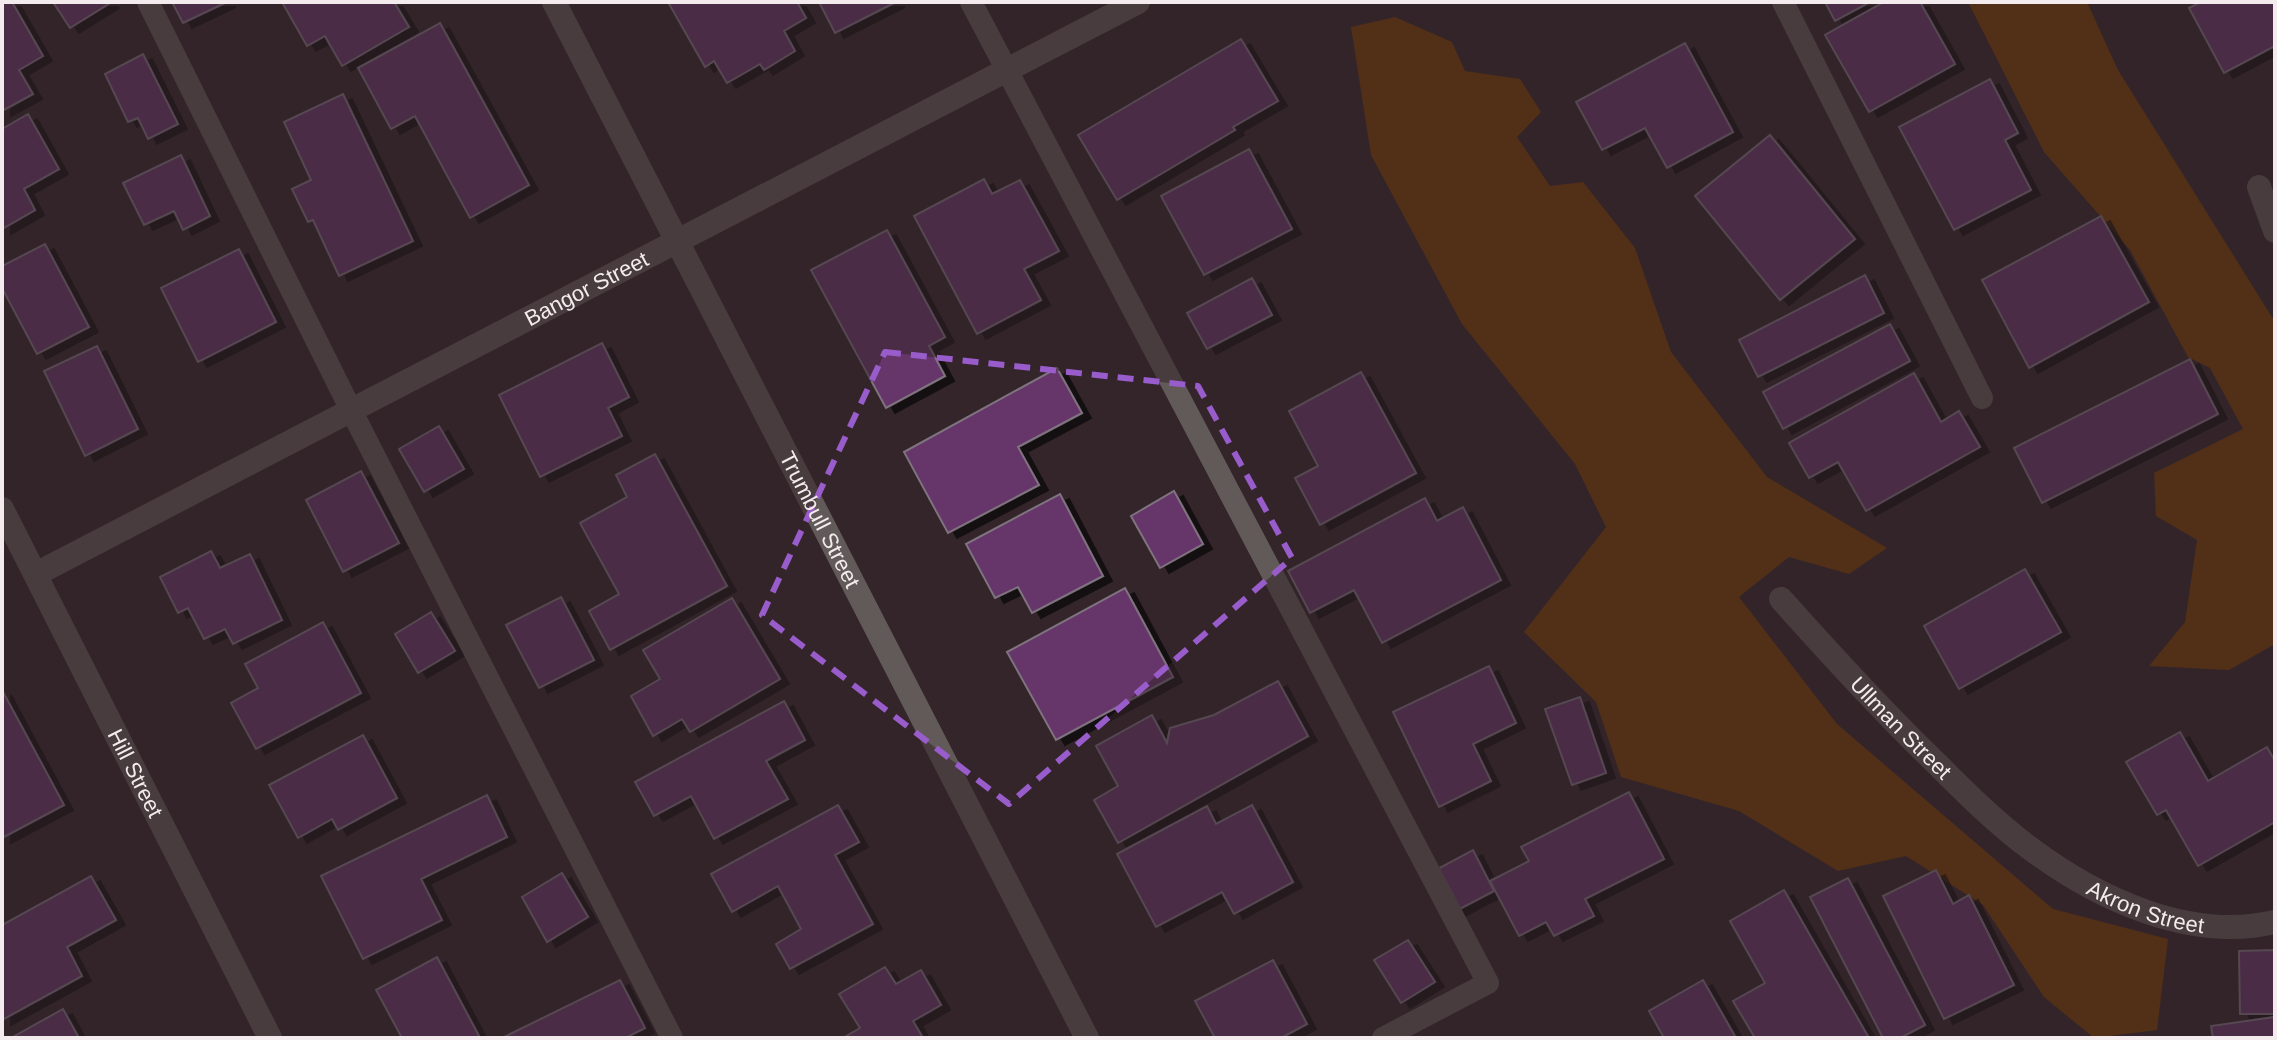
<svg xmlns="http://www.w3.org/2000/svg" width="2277" height="1040" font-family="Arial,sans-serif">
	<style>
		.forest { fill: #783c01 }
		.building { fill: #663469; stroke: #7e737f; stroke-width: 2; filter: url(#shadow) }
		.lines { fill: none; stroke-linecap: round; stroke-linejoin: round }
		.lane { stroke: #625a59; stroke-width: 22 }
		.street { stroke: #625a59; stroke-width: 24 }
		.marked { fill: none; stroke: #995ccb; stroke-width: 6; stroke-dasharray: 16 10; stroke-linejoin: round }
		.labels { text-anchor: middle; stroke-width: 7; stroke-linejoin: round; paint-order: stroke }
		.street-label { font-size: 22px; fill: #f4ebee; stroke: #171113 }
	</style>
	<defs>
		<filter id="shadow"><feDropShadow dx="9" dy="5" stdDeviation="0" flood-color="#0009"/></filter>
	</defs>
	<rect width="100%" height="100%" fill="#33252a"/>
	<g class="forest">
		<polygon points="1968,2 2087,2 2118,70 2275,322 2275,644 2229,670 2149,666 2185,622 2197,540 2156,516 2154,473 2243,429 2210,368 2188,357 2130,250 2044,152"/>
		<polygon points="1395,17 1452,42 1465,71 1520,79 1541,112 1517,137 1550,186 1583,182 1635,248 1671,352 1767,477 1887,548 1849,574 1789,557 1739,597 1837,724 2053,909 2168,939 2157,1030 2094,1038 2044,997 1983,905 1906,856 1838,871 1739,811 1621,777 1596,702 1524,632 1606,527 1575,464 1462,324 1371,155 1351,27"/>
	</g>
	<g class="building">
		<polygon points="2,2 12,2 43,56 19,70 33,94 2,111"/>
		<polygon points="53,2 109,2 110,3 70,28"/>
		<polygon points="172,2 227,2 183,23"/>
		<polygon points="282,2 394,2 409,27 342,66 325,36 307,46"/>
		<polygon points="668,2 797,2 806,18 784,31 795,51 764,70 760,64 727,83 714,61 705,67"/>
		<polygon points="819,2 896,2 835,33"/>
		<polygon points="1825,2 1870,2 1835,21"/>
		<polygon points="1884,2 1920,2 1955,64 1869,112 1825,35"/>
		<polygon points="2201,2 2275,2 2275,46 2224,73 2189,8"/>
		<polygon points="440,23 529,185 470,218 415,116 391,129 358,68"/>
		<polygon points="1241,39 1278,101 1233,127 1235,130 1117,200 1078,135"/>
		<polygon points="1685,43 1733,132 1667,168 1645,128 1602,150 1576,102"/>
		<polygon points="143,54 178,124 148,139 138,118 128,122 105,74"/>
		<polygon points="1990,79 2018,133 2005,140 2031,190 1954,230 1899,127"/>
		<polygon points="343,94 413,241 339,276 313,220 308,222 292,189 311,180 284,122"/>
		<polygon points="28,114 59,169 24,189 35,210 2,229 2,129"/>
		<polygon points="1770,135 1855,239 1780,300 1695,196"/>
		<polygon points="1249,149 1292,229 1204,275 1161,196"/>
		<polygon points="181,155 210,216 183,230 174,211 144,225 123,183"/>
		<polygon points="984,179 992,194 1020,180 1059,251 1024,269 1041,300 977,334 914,216"/>
		<polygon points="2101,216 2149,302 2029,368 1982,280"/>
		<polygon points="887,230 945,337 929,346 945,376 886,408 811,270"/>
		<polygon points="45,244 89,327 37,354 2,288 2,266"/>
		<polygon points="239,249 276,322 198,362 161,288"/>
		<polygon points="1865,275 1884,313 1758,377 1739,340"/>
		<polygon points="1252,278 1272,315 1207,349 1187,313"/>
		<polygon points="1890,324 1910,361 1783,429 1763,392"/>
		<polygon points="602,343 629,397 608,408 622,436 540,477 499,395"/>
		<polygon points="97,346 138,429 85,456 44,371"/>
		<polygon points="2190,359 2218,414 2042,503 2014,448"/>
		<polygon points="1057,368 1082,413 1018,447 1039,485 948,533 904,452"/>
		<polygon points="1361,372 1416,473 1320,525 1295,478 1318,466 1289,411"/>
		<polygon points="1914,373 1941,422 1959,411 1980,447 1866,511 1838,462 1809,478 1789,443"/>
		<polygon points="439,426 464,469 424,492 399,449"/>
		<polygon points="655,454 727,586 610,650 589,611 619,594 580,523 627,497 616,475"/>
		<polygon points="361,471 399,543 343,572 306,500"/>
		<polygon points="1174,491 1203,544 1160,568 1131,516"/>
		<polygon points="1060,494 1103,576 1032,613 1018,587 995,598 966,544"/>
		<polygon points="1425,498 1437,521 1463,507 1501,580 1382,643 1354,590 1310,613 1288,571"/>
		<polygon points="211,551 220,568 250,554 282,620 233,644 225,629 204,639 188,608 178,613 160,577"/>
		<polygon points="2025,569 2061,632 1959,689 1924,626"/>
		<polygon points="1125,588 1173,677 1056,740 1007,652"/>
		<polygon points="561,597 594,660 539,688 506,625"/>
		<polygon points="732,598 780,679 690,732 682,719 653,736 631,696 660,679 643,650"/>
		<polygon points="431,612 455,651 418,673 395,634"/>
		<polygon points="323,622 361,693 256,749 231,703 258,688 245,664"/>
		<polygon points="1489,666 1516,723 1473,744 1491,781 1439,807 1393,712"/>
		<polygon points="1278,681 1308,736 1118,843 1094,800 1118,786 1096,746 1152,715 1167,743 1170,728 1214,715"/>
		<polygon points="2,690 64,805 2,838"/>
		<polygon points="1580,697 1606,773 1572,785 1545,709"/>
		<polygon points="784,701 805,740 766,761 788,799 714,839 691,796 654,816 635,782"/>
		<polygon points="2180,732 2208,781 2267,747 2275,761 2275,822 2198,866 2166,810 2157,815 2126,762"/>
		<polygon points="363,735 397,798 338,830 332,819 298,838 269,785"/>
		<polygon points="1629,792 1664,859 1585,899 1594,916 1554,936 1546,922 1519,936 1490,881 1529,861 1521,847"/>
		<polygon points="487,795 507,837 421,879 442,920 363,959 321,876"/>
		<polygon points="838,805 859,842 835,855 873,924 790,969 776,944 801,929 778,886 732,912 711,874"/>
		<polygon points="1252,805 1293,882 1234,914 1222,892 1156,927 1117,854 1207,806 1216,824"/>
		<polygon points="1473,850 1494,891 1456,911 1434,871"/>
		<polygon points="1936,870 1953,904 1969,895 2014,985 1944,1019 1883,896"/>
		<polygon points="562,873 588,917 547,942 522,897"/>
		<polygon points="91,876 116,920 67,947 82,976 2,1020 2,925"/>
		<polygon points="1848,878 1925,1025 1900,1038 1883,1038 1810,897"/>
		<polygon points="1784,890 1869,1038 1755,1038 1733,1001 1765,983 1730,921"/>
		<polygon points="1408,940 1435,982 1401,1003 1374,960"/>
		<polygon points="2275,950 2275,1014 2240,1014 2239,951"/>
		<polygon points="437,957 479,1036 476,1038 402,1038 376,990"/>
		<polygon points="1273,960 1307,1024 1281,1038 1215,1038 1195,1001"/>
		<polygon points="885,967 896,984 921,970 941,1005 913,1021 923,1038 843,1038 860,1028 839,994"/>
		<polygon points="620,980 645,1028 625,1038 502,1038"/>
		<polygon points="1703,980 1736,1038 1664,1038 1649,1011"/>
		<polygon points="63,1009 79,1038 11,1038"/>
		<polygon points="2275,1017 2275,1038 2213,1038 2211,1026"/>
	</g>
	<g class="lines">
		<g class="lane">
			<polyline points="148,2 351,410 672,1038"/>
			<polyline points="971,2 1488,983 1383,1038"/>
			<polyline points="1783,2 1982,398"/>
		</g>
		<g class="street">
			<path id="s1" d="M554,2l533,1036"/>
			<polyline points="2259,187 2275,231"/>
			<path id="s2" d="M2,509l268,529"/>
			<path id="s3" d="M36,574l1102,-572"/>
			<path id="s4" d="M1781,599c50,56 101,112 155,164 30,30 61,61 95,86 67,50 159,93 244,73"/>
		</g>
	</g>
	<path d="M0 0H2277V1040H0ZM885,352l313,34 94,172 -283,246 -247,-189z" fill="#33252a" fill-opacity=".55" fill-rule="evenodd"/>
	<path class="marked" d="M885,352l313,34 94,172 -283,246 -247,-189z"/>
	<g class="labels">
		<g class="street-label">
			<text dy="8" stroke="none"><textPath href="#s3" startOffset="620">Bangor Street</textPath></text>
			<text dy="8" stroke="none"><textPath href="#s1" startOffset="582">Trumbull Street</textPath></text>
			<text dy="8" stroke="none"><textPath href="#s4" startOffset="176">Ullman Street</textPath></text>
			<text dy="8" stroke="none"><textPath href="#s2" startOffset="296">Hill Street</textPath></text>
			<text dy="8" stroke="none"><textPath href="#s4" startOffset="484">Akron Street</textPath></text>
		</g>
	</g>
	<rect width="2277" height="1040" fill="none" stroke="#f4ebee" stroke-width="8"/>
</svg>
